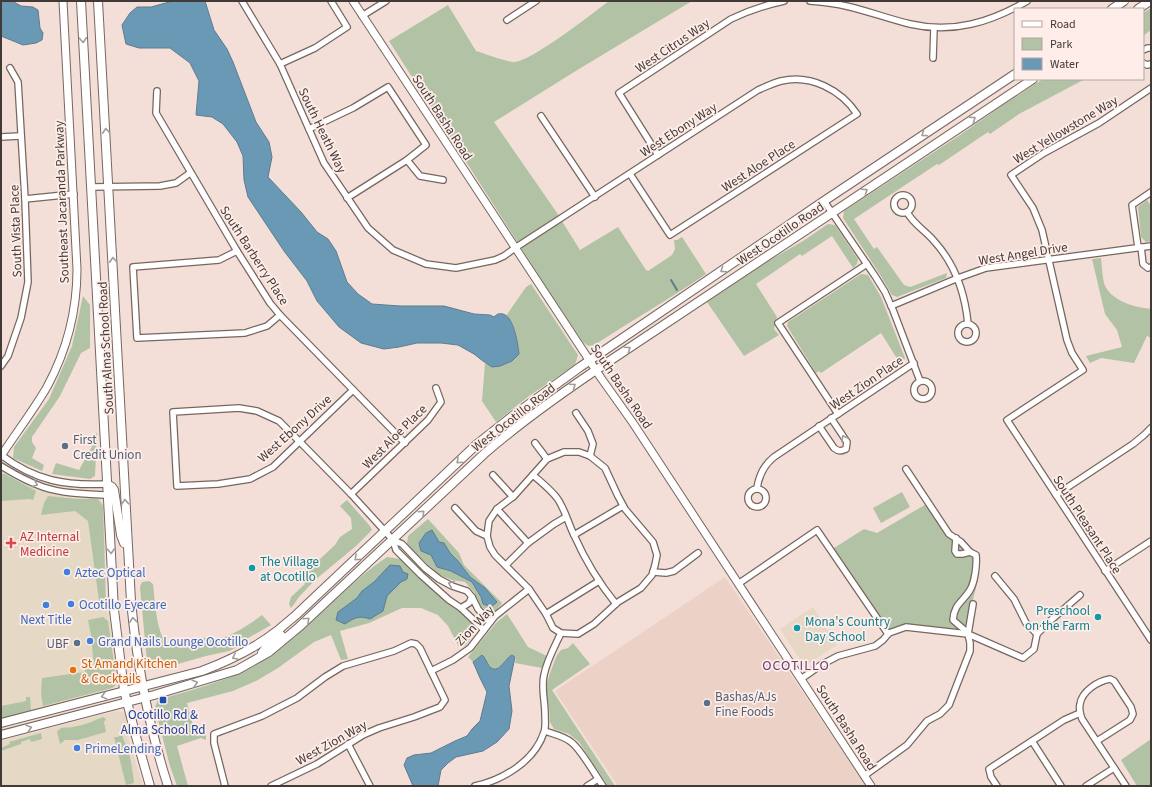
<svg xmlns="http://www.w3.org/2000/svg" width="1152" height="787" font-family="'Source Sans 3',sans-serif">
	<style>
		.commercial { fill: #e5d9c5 }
		.built { fill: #ecd1c6 }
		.education { fill: #e7d7c5 }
		.green { fill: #b1c3a4 }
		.water { fill: #6a99b5; stroke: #5e7c8f }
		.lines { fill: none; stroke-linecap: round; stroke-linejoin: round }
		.stream { stroke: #5e7c8f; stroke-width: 2 }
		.minor-casing { stroke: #77665f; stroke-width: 8 }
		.tertiary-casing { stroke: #77665f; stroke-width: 9 }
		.secondary-casing { stroke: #77665f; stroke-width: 10 }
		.minor { stroke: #fff; stroke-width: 5.5 }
		.tertiary { stroke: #fff; stroke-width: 7 }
		.secondary { stroke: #fff; stroke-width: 8 }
		.oneway { stroke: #a09c9b }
		.service-dot { fill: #5c6f8a; stroke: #feede8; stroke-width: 1.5 }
		.health-dot { fill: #e0444e; stroke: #feede8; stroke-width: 1.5 }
		.culture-dot { fill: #0f9aa8; stroke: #feede8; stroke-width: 1.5 }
		.shop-dot { fill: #3f7fe0; stroke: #feede8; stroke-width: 1.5 }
		.food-dot { fill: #e8710a; stroke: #feede8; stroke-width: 1.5 }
		.transit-dot { fill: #1a4fb4; stroke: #feede8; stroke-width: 1.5 }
		.labels { text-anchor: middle; stroke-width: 3.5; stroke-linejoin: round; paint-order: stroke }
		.street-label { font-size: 13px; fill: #423a37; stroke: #feede8 }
		.service-label { font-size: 13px; fill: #4e5e75; stroke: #feede8; text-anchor: start }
		.health-label { font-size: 13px; fill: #be3a42; stroke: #feede8; text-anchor: start }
		.culture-label { font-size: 13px; fill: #0d838f; stroke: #feede8; text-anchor: start }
		.shop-label { font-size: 13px; fill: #366cbe; stroke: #feede8; text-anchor: start }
		.food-label { font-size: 13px; fill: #c56008; stroke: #feede8; text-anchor: start }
		.transit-label { font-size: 13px; fill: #164399; stroke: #feede8 }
		.neighbourhood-label { font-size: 14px; letter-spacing: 1px; fill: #6b4077; stroke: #feede8 }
	</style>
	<rect width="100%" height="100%" fill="#f3dfd8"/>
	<g class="commercial">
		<polygon points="1,471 33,487 53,494 76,498 94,498 101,500 102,502 104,505 105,543 104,577 106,605 110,622 118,682 115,687 111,689 1,718"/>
		<polygon points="116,711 123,712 126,715 128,736 143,786 1,786 1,741"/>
	</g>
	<polygon class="built" points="725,577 866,786 618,786 555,691"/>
	<polygon class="education" points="813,607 837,645 804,666 780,629"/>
	<g class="green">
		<path d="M609,1h83l-113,68 -85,53 61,88 25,40 38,-23 28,43 2,1 24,-16 3,-6 -1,-9h3l5,-3 24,37c-36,25 -74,46 -110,70 -6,3 -9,2 -13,-2l-33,-49 -161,-252 59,-36 28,46c10,3 28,10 38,11 17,0 79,-49 95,-61z"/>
		<polygon points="1151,8 1151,30 1143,36 1143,13"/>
		<polygon points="1043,79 1085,79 1019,114 990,134 988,132 939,165 937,164 854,219 874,249 877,247 904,285 910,287 947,273 946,278 897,297 892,295 879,273 843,218 844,211 960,135 1003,105"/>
		<polygon points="1147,200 1151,206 1151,241 1146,242 1141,237 1138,207"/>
		<polygon points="828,224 835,225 858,259 857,264 853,268 832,236 802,256 800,254 756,284 777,317 774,329 779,335 744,356 707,302 770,260 803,241"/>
		<path d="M1101,258c1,8 1,17 3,25 6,18 30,24 47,26v29l-4,-2 -13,27 -33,-5 -11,5 -4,-7 36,-9 -5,-17 -12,-16 -13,-55z"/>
		<polygon points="861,274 868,275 881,297 905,358 903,363 901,365 881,333 821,373 819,371 816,373 787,326 788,322"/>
		<path d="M531,284l47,71 -3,10 -46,31 -33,26 -14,-21 3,-38 7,4 27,-13c-1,-12 -3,-29 -13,-38l20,-29z"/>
		<polygon points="83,296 90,305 90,348 81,353 60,396 32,437 32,442 36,448 32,458 44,465 42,471 13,458 14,447 49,399 72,346"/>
		<polygon points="97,433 95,476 90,479 52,474 56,463 79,470 93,445 94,434"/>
		<polygon points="1,474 5,474 36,491 33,500 30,499 1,501"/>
		<polygon points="902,492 910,507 881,523 873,508"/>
		<polygon points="48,496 78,499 98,499 103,506 106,604 100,608 88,521 75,511 41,515 44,503"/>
		<polygon points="347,500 370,526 372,530 356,546 315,580 298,598 295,603 291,608 289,604 291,597 305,584 299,576 316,558 320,559 335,545 340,537 352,529 351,518 340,506"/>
		<polygon points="928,503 949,534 976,555 978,579 972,604 967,634 906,627 888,634 831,550 864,529 877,533"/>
		<polygon points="428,519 459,553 464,565 502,603 495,612 488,612 480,605 474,592 465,582 452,580 440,575 426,563 407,544 408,536"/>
		<path d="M387,557l13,2 51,46 24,19 -1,9 -8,12 -7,2 -11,-21 -10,-11 -17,-7h-19l-33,15 -29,8 8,28 -7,1 -10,-25 -17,7 -36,26 -22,13 -23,10 -46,12 7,26 12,5v6l-5,-2 -24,8 11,40h-11l-7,-20 -12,-46 -3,-13 3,-7c36,-11 76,-20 108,-41 11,-7 21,-16 31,-24 30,-26 57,-56 90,-78z"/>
		<path d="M149,581l4,3c2,15 3,58 19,63l39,-11 2,6c20,-8 32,-14 49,-27l9,10 -28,16 -4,5 -10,5 -23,5 -49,14 -7,-3 -3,-5 -7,-75 2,-5z"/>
		<path d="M507,614l21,33 19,9 -5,12 -27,-5 1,-6 -4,-2c-10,4 -8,16 -22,13l-2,-4 -2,-6h-9l-4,4 -5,-5 28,-34z"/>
		<polygon points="103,617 108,621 117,684 112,688 43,706 41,694 42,678 85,672 85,669 94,667 91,635 88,620"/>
		<polygon points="573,643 590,664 552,690 615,786 608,786 579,742 569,734 554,729 550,722 549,707 547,694 547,683 550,673 557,655 561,650 568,648"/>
		<polygon points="26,697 30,697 31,710 1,718 1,706 26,701"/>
		<path d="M103,717l3,2 -2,3 2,10 -28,8h-13l-5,4 -3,-13 2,-1 2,-2c5,-1 11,0 16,-2 9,-1 18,-6 26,-9z"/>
		<polygon points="41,733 42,739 31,742 30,739 21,742 21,744 1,751 1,748 10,744 9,742"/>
		<path d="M121,734h1c1,6 4,10 6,16 3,10 5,22 6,33l-8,2 -12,-48h4z"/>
		<polygon points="1151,739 1151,786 1137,786 1121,760"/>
	</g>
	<g class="water">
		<polygon points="1,1 12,1 21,6 33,7 38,10 40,28 43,33 42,40 36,43 23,45 1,36"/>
		<path d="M173,1h32l9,29 13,19 6,13 23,60 13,20 3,15 -4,20 33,35 16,20 11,7 8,12 11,31 11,12 14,10 28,2h44l30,8 16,1 4,2c3,-3 5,-4 9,-3 11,3 15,30 16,40l-7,7 -12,5 -8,1 -9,-6 -9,-7 -16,-9 -17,-2h-24l-18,4 -15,2 -23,-6 -22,-16 -22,-26 -10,-20 -23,-30 -36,-54 -4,-17 -1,-24 -6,-14 -14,-18 -11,-7 -16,-2 3,-34 -9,-18 -20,-15h-31l-13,-4 -4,-19 8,-12 7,-6h14z"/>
		<polygon points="432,530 439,542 444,543 450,553 458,561 470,577 485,588 497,602 491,607 483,604 481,597 472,582 451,571 437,567 431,555 421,551 419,543 426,533"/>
		<path d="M390,565l10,1 3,6 5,2 -1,5 -6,3 -14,14 -4,15 -13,8c-11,-4 -16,-1 -25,5l-9,-4 2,-8 19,-14 5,-7 12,-9z"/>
		<path d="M482,655c5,4 5,10 9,13 9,5 14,-10 21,-13l3,2 -6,29 3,25 -3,18 -12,13 -14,9 -27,6 -8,6 -7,7 -3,16h-25l-9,-21 3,-7 7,-3 17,-2 24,-12 12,-5 5,-7 8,-8 7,-29 -7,-14 -7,-16z"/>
	</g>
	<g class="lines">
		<polyline class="stream" points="671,280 677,290"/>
		<g class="minor-casing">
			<g id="minor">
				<path d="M242,1l38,63 44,99 44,65 25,22 33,14 30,4 39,-8 9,-4 11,-8c81,-52 162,-105 243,-158 7,-3 15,-7 23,-9 30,-7 60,9 76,33l-187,121 -40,-61"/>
				<path d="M810,1c12,1 24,2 36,5 22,5 43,13 64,18 43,10 81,-2 117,-23"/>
				<polyline points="362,16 386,1"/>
				<polyline points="507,20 536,1"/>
				<polyline points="1143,50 1148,48 1151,48"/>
				<polyline points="933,58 934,28"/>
				<polyline points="1143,63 1147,65 1151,64"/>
				<polyline points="280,64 315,48 347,27 331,1"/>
				<polyline points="1151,88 1099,123 1044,153 1011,175 1033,208 1042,230 1067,340 1072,353 1083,370 1007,420 1151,640"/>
				<polyline points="157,91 156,113 237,251 270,303 280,315 405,443"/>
				<polyline points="541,116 595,197"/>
				<polyline points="309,129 353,108 388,87 426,145 407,160 347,198"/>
				<polyline points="1,137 20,136"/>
				<path d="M658,155l-39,-62 112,-74c17,-8 34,-14 53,-18"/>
				<polyline points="407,160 420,176 443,180"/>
				<polyline points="91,187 160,186 176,183 190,173"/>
				<circle cx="903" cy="204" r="9"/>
				<polyline points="25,199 74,194"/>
				<polyline points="824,201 875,276 885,292 893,310 920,381"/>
				<path d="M907,212c6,12 19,19 27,29 21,23 31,52 34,83"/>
				<polyline points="1138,247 1132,205 1151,192"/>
				<polyline points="1141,247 1143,264 1148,268 1151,267"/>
				<polyline points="237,251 219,260 133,267 137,338 245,333 267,326 280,315"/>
				<polyline points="891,306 958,278 986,268 1151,246"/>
				<circle cx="967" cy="333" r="9"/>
				<polyline points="1,366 8,356 21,318 28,282 25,199 18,82 10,68"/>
				<circle cx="923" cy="390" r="9"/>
				<polyline points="353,390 273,467 250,479 218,484 177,486 173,412 239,408 257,411 279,421 302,444 351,494 393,540 402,544 425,568 439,579 452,586 467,591 472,597 478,609 490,622"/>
				<polyline points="576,413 588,431 593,444 590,456"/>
				<polyline points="838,414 778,323 867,264"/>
				<path d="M819,426l15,22c5,4 7,3 12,1l1,-7 -16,-24"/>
				<polyline points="535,443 547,459"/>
				<polygon points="564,452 579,452 590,456 605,468 618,496 625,509 653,542 657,555 655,565 652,575 641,588 618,602 594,624 578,634 561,633 553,628 546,614 529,589 495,555 490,547 487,536 489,521 497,509 514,496 547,459"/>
				<path d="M1,455c35,26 64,31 106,29"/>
				<path d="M1,466c13,8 27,16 42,21 21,7 43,7 65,8"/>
				<path d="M906,469l43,65 12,8 9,10 6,3c1,9 -1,27 -6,35 -7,12 -16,14 -17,30l15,13"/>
				<polyline points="493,475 513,497"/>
				<path d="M533,475c8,7 17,14 24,23 8,11 11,25 17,37 11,25 25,48 42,69"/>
				<path d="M757,488c2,-13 7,-23 17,-31l140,-94"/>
				<circle cx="757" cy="498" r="9"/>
				<polyline points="351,494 428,420 441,402 436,388"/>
				<polyline points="1056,495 1133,444 1144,435 1151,428"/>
				<polyline points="455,508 476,531 487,536"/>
				<polyline points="497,509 528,543"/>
				<polyline points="574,535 623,506"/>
				<polyline points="956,538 955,551 957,554 962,554 970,552"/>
				<polyline points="393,540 396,550 421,575 449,600 461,608 484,630"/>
				<polyline points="506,565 528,543 554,524 566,517"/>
				<polyline points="1105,571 1151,541"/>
				<polyline points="653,572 666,573 674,571 698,553"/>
				<polyline points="995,576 1014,599 1026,623 1037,634"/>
				<polyline points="738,584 817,530 888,634"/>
				<polyline points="461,608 469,603 472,597"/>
				<polyline points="546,614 599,581"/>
				<polyline points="431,671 453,660 470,648 495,616 529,589"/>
				<polyline points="801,679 821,665 838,656 875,646 883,640 889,633 906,627 968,634 1023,658 1034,649 1037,634 1050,621 1080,595"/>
				<path d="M545,731c8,3 19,5 26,11 10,7 24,33 32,44"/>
				<polyline points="1032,741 1061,786"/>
				<path d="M1097,741l33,-21 3,-6 -2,-7 -17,-26 -4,-2c-12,2 -28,12 -30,25 -1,5 0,10 2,15l44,67"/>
				<polyline points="348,744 370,786"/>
				<polyline points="864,776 907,745 927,721 940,714 949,705 970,651 970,643 968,634 973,604"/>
				<polyline points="225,786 214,743 214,734 262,716 297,698 325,677 343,666 394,651 411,643 416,644 420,648 445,700 440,707 414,717 379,728 363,735 317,764 271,786"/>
				<path d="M475,786c28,-6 60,-25 69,-54 2,-5 1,-12 1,-18 0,-13 -4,-26 -1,-39 3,-15 11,-29 17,-42"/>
				<polyline points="587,786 598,779"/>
				<polyline points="997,786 991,777 989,769 1064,720 1080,713"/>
				<polyline points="1086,786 1114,768"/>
			</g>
		</g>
		<g class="tertiary-casing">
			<g id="tertiary">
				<polyline points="353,1 601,378 633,423 871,786"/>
				<path d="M1,456c15,-23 32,-45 46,-69 20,-37 30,-76 30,-118l-14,-268"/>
			</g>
		</g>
		<g class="secondary-casing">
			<g id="secondary">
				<polyline points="81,1 114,610 124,690 135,733 150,786"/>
				<path d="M98,1l33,600c6,64 17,123 37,185"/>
				<polyline points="1112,9 1124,1"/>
				<polyline points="1138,9 1150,1"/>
				<polyline points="107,484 112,487 114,490 121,535 124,543"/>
				<polyline points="262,653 268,645 281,635"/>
				<path d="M1,723l201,-52c26,-10 52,-22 75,-40 6,-5 13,-11 19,-16l180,-170 38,-30 66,-48 244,-166 191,-127"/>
				<path d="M1,735l153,-40 83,-25 32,-18 30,-25 185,-173c38,-33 79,-62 121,-90l428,-285"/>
			</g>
		</g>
		<use href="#minor" class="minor"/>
		<use href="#tertiary" class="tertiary"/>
		<use href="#secondary" class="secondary"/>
	</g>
	<defs><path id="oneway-chevron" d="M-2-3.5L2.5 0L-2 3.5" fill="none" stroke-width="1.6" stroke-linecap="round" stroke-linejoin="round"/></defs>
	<g class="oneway">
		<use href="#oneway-chevron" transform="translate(83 40) rotate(87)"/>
		<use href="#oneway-chevron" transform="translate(973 119) rotate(-34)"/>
		<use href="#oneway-chevron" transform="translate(106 131) rotate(-93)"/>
		<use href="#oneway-chevron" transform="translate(924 134) rotate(146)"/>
		<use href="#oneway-chevron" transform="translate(865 191) rotate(-34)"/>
		<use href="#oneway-chevron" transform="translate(113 260) rotate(-93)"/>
		<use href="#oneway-chevron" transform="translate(723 270) rotate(146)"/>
		<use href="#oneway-chevron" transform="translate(628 349) rotate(-34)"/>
		<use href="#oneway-chevron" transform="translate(573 386) rotate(-35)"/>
		<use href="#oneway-chevron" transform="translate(844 438) rotate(-119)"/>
		<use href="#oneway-chevron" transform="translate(459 461) rotate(137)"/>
		<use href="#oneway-chevron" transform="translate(35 484) rotate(23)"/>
		<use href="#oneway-chevron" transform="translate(125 502) rotate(-93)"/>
		<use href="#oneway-chevron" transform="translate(422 513) rotate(-43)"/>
		<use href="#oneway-chevron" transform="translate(111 551) rotate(87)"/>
		<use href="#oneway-chevron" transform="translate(357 558) rotate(137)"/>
		<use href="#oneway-chevron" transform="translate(451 584) rotate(-157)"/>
		<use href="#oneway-chevron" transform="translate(133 620) rotate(-96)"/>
		<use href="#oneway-chevron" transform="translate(307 620) rotate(-43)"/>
		<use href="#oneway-chevron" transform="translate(235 657) rotate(153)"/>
		<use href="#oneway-chevron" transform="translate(195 683) rotate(-16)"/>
		<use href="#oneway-chevron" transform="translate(104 696) rotate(165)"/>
		<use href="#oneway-chevron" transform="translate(29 728) rotate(-16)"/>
	</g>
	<g class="service-dot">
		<circle cx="65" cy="446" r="4"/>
		<circle cx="77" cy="643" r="4"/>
		<circle cx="707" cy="703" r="4"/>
	</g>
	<path class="health-dot" d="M9 537h4v4h4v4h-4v4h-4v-4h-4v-4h4z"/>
	<g class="culture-dot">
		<circle cx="252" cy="568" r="4"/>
		<circle cx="1098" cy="617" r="4"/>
		<circle cx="797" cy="628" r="4"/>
	</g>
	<g class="shop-dot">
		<circle cx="67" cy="572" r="4"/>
		<circle cx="71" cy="604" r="4"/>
		<circle cx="46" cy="605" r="4"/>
		<circle cx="90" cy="641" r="4"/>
		<circle cx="77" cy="748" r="4"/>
	</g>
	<circle class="food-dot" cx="73" cy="670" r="4"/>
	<rect class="transit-dot" x="159" y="696" width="8" height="8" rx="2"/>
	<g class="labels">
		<g class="street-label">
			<text transform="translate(672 45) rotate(-34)" y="5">West Citrus Way</text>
			<text transform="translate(443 117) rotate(57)" y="5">South Basha Road</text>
			<text transform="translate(678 129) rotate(-33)" y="5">West Ebony Way</text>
			<text transform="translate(1065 129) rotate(-31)" y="5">West Yellowstone Way</text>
			<text transform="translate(323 130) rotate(64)" y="5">South Heath Way</text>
			<text transform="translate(758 165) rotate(-33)" y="5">West Aloe Place</text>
			<text transform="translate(61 202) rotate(-92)" y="5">Southeast Jacaranda Parkway</text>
			<text transform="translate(15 231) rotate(-92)" y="5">South Vista Place</text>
			<text transform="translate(780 233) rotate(-34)" y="5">West Ocotillo Road</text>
			<text transform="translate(1023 253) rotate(-9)" y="5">West Angel Drive</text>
			<text transform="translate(255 255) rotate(57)" y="5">South Barberry Place</text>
			<text transform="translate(105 348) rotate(-93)" y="5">South Alma School Road</text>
			<text transform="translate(866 382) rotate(-34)" y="5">West Zion Place</text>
			<text transform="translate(622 386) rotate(56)" y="5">South Basha Road</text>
			<text transform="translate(513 417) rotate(-38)" y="5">West Ocotillo Road</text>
			<text transform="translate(294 428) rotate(-42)" y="5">West Ebony Drive</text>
			<text transform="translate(394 436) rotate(-45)" y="5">West Aloe Place</text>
			<text transform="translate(1088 524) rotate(57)" y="5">South Pleasant Place</text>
			<text transform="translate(474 625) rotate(-47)" y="5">Zion Way</text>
			<text transform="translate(847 727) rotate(57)" y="5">South Basha Road</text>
			<text transform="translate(331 742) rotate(-29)" y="5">West Zion Way</text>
		</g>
		<g class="service-label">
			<text x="73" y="444">First<tspan x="73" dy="15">Credit Union</tspan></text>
			<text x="69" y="648" text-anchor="end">UBF</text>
			<text x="715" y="701">Bashas/AJs<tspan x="715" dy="15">Fine Foods</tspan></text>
		</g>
		<g class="health-label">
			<text x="20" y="541">AZ Internal<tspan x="20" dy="15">Medicine</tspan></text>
		</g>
		<g class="culture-label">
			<text x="260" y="566">The Village<tspan x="260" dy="15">at Ocotillo</tspan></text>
			<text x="1090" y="615" text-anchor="end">Preschool<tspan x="1090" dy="15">on the Farm</tspan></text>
			<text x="805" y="626">Mona's Country<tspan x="805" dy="15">Day School</tspan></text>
		</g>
		<g class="shop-label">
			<text x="75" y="577">Aztec Optical</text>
			<text x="79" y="609">Ocotillo Eyecare</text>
			<text x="46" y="624" text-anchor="middle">Next Title</text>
			<text x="98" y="646">Grand Nails Lounge Ocotillo</text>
			<text x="85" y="753">PrimeLending</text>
		</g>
		<g class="food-label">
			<text x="81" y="668">St Amand Kitchen<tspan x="81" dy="15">&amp; Cocktails</tspan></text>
		</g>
		<g class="transit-label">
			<text x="163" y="719">Ocotillo Rd &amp;<tspan x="163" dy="15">Alma School Rd</tspan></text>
		</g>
		<g class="neighbourhood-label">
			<text x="796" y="670">OCOTILLO</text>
		</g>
	</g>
	<rect width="1152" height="787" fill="none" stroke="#423a37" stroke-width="4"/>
	<rect x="1014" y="8" width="130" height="72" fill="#feede8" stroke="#b3a5a1"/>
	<rect x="1022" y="21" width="20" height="6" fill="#ffffff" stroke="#b3a5a1"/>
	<text x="1050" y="28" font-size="12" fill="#423a37">Road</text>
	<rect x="1022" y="38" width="20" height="12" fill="#b1c3a4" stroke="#b3a5a1"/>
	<text x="1050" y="48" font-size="12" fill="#423a37">Park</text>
	<rect x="1022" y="58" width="20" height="12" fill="#6a99b5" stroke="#b3a5a1"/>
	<text x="1050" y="68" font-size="12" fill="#423a37">Water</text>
</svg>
